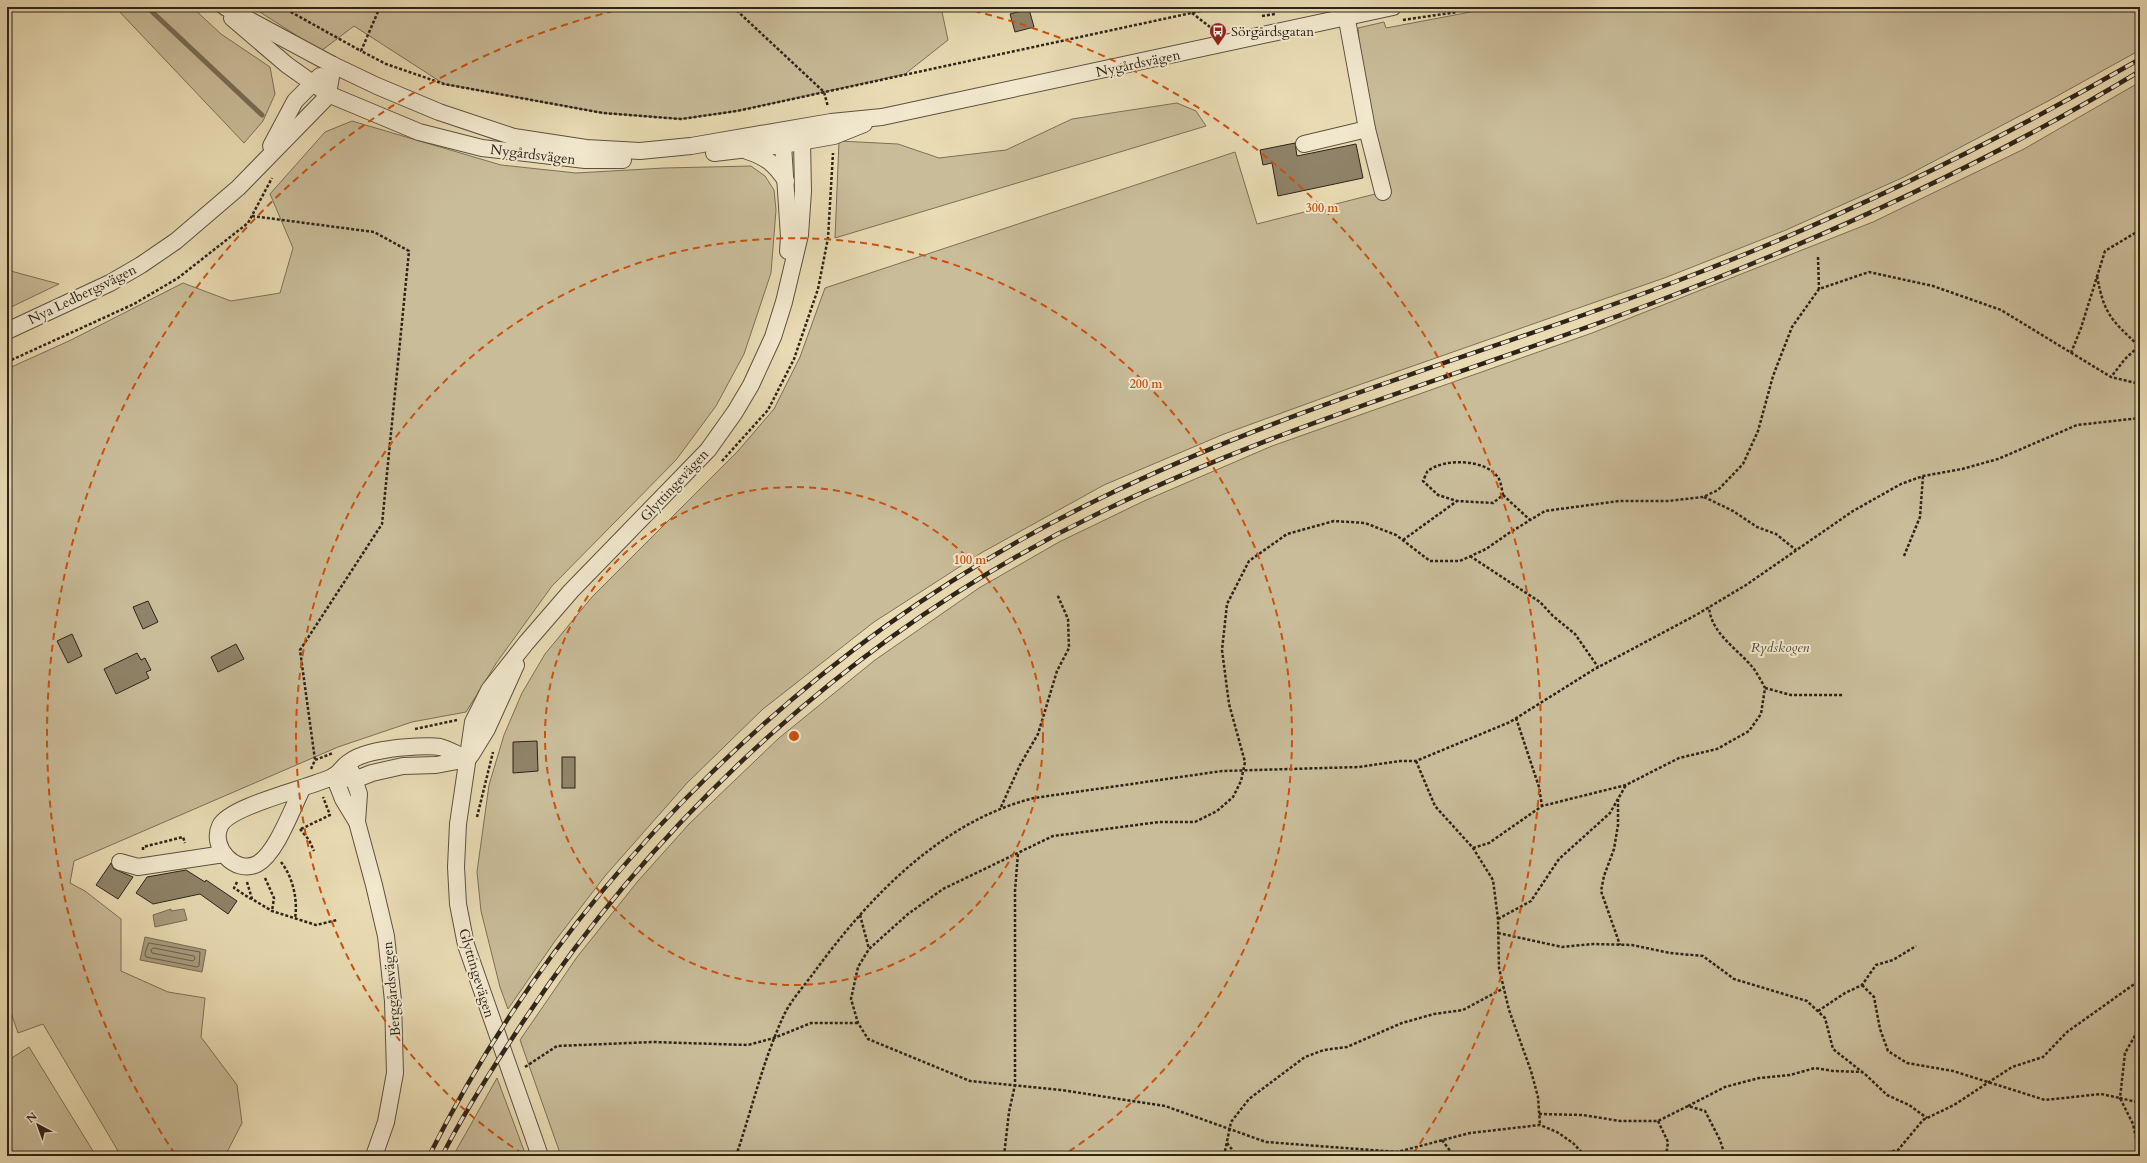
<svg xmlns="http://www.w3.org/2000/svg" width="2147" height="1163" font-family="Cardo,serif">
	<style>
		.green { fill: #c9bc99; stroke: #7b7059 }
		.water { fill: #a99d7f; stroke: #776d56 }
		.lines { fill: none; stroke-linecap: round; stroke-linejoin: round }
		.shore { stroke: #6b604c; stroke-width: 1 }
		.stream { stroke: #776d56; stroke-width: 5 }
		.building { fill: #8f8369; stroke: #2d2419 }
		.minor-casing { stroke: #5c5240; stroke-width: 18 }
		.path { stroke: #2d2419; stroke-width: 2.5; stroke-dasharray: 3 2; stroke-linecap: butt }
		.minor { stroke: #f1e8ce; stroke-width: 16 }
		.rail-casing { stroke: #2d2419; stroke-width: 4.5 }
		.rail { stroke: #f1e8ce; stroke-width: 3; stroke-dasharray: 9; stroke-linecap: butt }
		.ring { fill: none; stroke: #cc510e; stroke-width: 2; stroke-dasharray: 7 5 }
		.labels { text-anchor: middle; stroke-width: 4; stroke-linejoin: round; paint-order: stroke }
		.poi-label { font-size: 14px; fill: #2d2419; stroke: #f1e8ce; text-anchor: start }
		.street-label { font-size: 14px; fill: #2d2419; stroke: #f1e8ce }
		.park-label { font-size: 14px; font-style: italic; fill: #544a39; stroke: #f1e8ce }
		.centre { fill: #cc510e; stroke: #f1e8ce; stroke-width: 2 }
		.ring-label { font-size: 12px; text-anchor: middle; font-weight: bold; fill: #cc510e; stroke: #f1e8ce; stroke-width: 4; stroke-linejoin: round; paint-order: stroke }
	</style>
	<rect width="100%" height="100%" fill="#e9dbb3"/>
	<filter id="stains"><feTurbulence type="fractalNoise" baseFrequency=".005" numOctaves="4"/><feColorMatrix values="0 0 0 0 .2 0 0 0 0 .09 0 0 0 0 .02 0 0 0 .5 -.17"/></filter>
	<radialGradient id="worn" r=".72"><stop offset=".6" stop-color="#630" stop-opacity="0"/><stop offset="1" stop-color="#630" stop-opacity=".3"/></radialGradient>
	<g class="green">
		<polygon points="115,7 192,7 221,34 270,67 275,94 263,121 244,143"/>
		<polygon points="252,7 941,7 948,40 905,74 737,111 681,119 603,113 444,84 354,26 321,51"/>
		<polygon points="1497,7 2140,7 2140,50 2050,100 1904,177 1786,230 1667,277 1353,387 1224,434 1104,485 981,553 874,622 763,709 687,783 605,876 555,941 508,1009 500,987 481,911 477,872 489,785 504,735 522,693 545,654 592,597 738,451 774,409 800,357 825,288 1235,152 1257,224 1383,192 1367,129 1358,28 1384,22 1386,28"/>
		<polygon points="2140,82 2140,1156 561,1156 520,1040 577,957 638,881 689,824 779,738 875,660 979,588 1059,542 1144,501 1272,446 1592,333 1873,222 2024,149"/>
		<polygon points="1177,103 1196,111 1206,126 835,238 839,141 898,144 939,158 1006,150 1072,119"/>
		<polygon points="352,121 501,165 576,173 664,168 751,166 765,176 774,190 776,210 771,273 744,354 716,406 676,460 552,586 497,662 466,712 412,722 338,747 74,861 70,883 85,891 121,919 121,971 168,992 205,998 201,1037 237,1085 242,1123 225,1156 121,1156 43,1024 18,1033 7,1001 7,369 71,340 183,283 231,301 280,293 293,248 270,194 325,132"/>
		<polygon points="7,270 59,284 7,309"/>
		<polygon points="29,1047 96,1156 7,1156 7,1061"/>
		<polygon points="497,1078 526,1156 453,1156"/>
	</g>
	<g class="water">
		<polygon points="171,909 171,911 184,909 187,920 155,927 153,915"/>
		<polygon points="145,937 206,950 202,972 140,960"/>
	</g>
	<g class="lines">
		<g class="shore">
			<polygon points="149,943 200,952 199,966 197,967 146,957 145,954"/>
			<polygon points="154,948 194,956 195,959 193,961 152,953 151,950"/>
		</g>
		<polyline class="stream" points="147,7 262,115"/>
	</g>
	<g class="building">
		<polygon points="1029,9 1034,27 1015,32 1010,14"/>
		<polygon points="1295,143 1297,156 1356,144 1363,178 1278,196 1272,163 1263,165 1260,150"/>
		<polygon points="148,601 158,622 143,629 133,607"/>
		<polygon points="72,634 82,656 68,663 57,641"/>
		<polygon points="236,644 244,659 218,672 211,657"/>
		<polygon points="137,653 141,660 145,658 151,670 146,672 149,678 116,694 104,669"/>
		<polygon points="537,741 538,771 513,773 513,742"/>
		<rect x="562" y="757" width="13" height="31"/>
		<polygon points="111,863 114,869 133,877 118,899 96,885"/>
		<polygon points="186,870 205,882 206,880 237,901 228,914 200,894 153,904 136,893 147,877"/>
	</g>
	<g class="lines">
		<g class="minor-casing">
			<g id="minor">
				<polyline points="225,7 333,65 377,86 439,112 514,137 586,148 640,151 691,146 831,122 882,117 1393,7"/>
				<polyline points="232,18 287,65 328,94 419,132 482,148 585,160 623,160"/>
				<polyline points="1367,129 1383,192"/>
				<polyline points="788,136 783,145 789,237 788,251"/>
				<polyline points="1304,144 1367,129 1345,9"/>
				<polyline points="271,146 295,101 320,76"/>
				<path d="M747,151c19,6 28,13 39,30"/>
				<polyline points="714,153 783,145 834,136 864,124"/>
				<polyline points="7,331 110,283 141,265 176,241 238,188 325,99 328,94 333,65"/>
				<polyline points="471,755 487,729 516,665"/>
				<polyline points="351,771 359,794 357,822"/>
				<polyline points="334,776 343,799 357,822 374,885 386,936 393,1001 395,1073 386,1122 374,1156"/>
				<polyline points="334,776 354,780 372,773 403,766 436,765 468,759"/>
				<path d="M302,789c-10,20 -26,65 -45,75 -22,11 -47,-17 -37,-38 9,-20 89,-38 112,-49 7,-3 10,-10 16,-14 12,-10 34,-13 49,-15 13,-1 31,-3 43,-1 9,2 19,9 28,12"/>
				<polyline points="120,862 138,867 224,854"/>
				<polyline points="540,1156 466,945 458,904 456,867 458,824 473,722 489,690 526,643 571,591 708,450 735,412 751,385 773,337 784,302 800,235 803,191 802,141 790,131"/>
			</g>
		</g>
		<g class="path">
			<polyline points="282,7 361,51"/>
			<polyline points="380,7 361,51 386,64 444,84 603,113 681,119 737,111 1219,7"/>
			<polyline points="733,7 824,92 828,107"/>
			<polyline points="1192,13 1210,27"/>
			<polyline points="1262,16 1275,14"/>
			<polyline points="1403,20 1457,12"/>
			<polyline points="252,216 374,232 409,251 382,524 300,650 315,760"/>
			<polyline points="1818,257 1819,289"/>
			<path d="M2097,276c7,38 14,44 42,70l-14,13 -14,18"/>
			<polyline points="2140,341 2140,348"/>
			<polyline points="2071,353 2081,328 2105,251 2140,230"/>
			<polyline points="7,362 134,304 178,278 248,223 272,178"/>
			<polyline points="722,461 768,410 794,359 818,289 828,238 833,153"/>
			<polyline points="1503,495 1530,520"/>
			<polyline points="1704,497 1733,511 1757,527 1776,534 1796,550"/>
			<path d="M1403,540l54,-39 -19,-6 -15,-14c1,-2 3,-7 4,-9 16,-15 61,-13 72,7 2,4 3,11 4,16l-10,8 -36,-2"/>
			<polyline points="1470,556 1540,602 1553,616 1575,634 1598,667"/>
			<polyline points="1904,556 1920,517 1923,476"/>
			<polyline points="1765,688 1791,695 1843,695"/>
			<polyline points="1516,718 1539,787 1542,806"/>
			<polyline points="415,729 457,720"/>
			<polyline points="1416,761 1435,806 1473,848 1493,880 1498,919 1499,968 1509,1010 1531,1071 1538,1097 1540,1125"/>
			<polyline points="311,769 315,760 333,753"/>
			<polyline points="1618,799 1618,825 1614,849 1604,876 1601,891 1620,945"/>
			<polyline points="1001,807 1020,765 1038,734 1057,671 1069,648 1068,619 1057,594"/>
			<polyline points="477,817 493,752"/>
			<polyline points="300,829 309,840 314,851"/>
			<polyline points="301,829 330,815 323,797"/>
			<path d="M1473,848l16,-5 53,-37 84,-21 53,-27 38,-9 32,-18 12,-17 4,-26c-3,-6 -7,-13 -11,-19 -16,-20 -43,-35 -45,-62"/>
			<polyline points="143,850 143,847 183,837 185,843"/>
			<path d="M281,862c12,15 17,38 14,57"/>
			<polyline points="265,878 274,898 272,911"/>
			<polyline points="237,882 234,888 251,899"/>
			<polyline points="247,882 252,899 272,911 316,925 337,920"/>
			<polyline points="860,915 869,949"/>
			<polyline points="1498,919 1531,901 1559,859 1610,813 1626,785"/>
			<polyline points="1498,933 1562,947 1593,944 1632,945 1670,953 1703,956 1734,979 1807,1001 1825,1018 1833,1049 1866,1075 1887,1095 1909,1105 1927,1118"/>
			<polyline points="1862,985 1874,997 1880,1029 1888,1051 1907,1063 1953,1071 2045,1100 2101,1094 2120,1098 2133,1124 2140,1156"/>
			<polyline points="1818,1011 1845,993 1862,985 1876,965 1893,960 1916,946"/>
			<polyline points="2140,1027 2125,1053 2120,1098 2140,1103"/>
			<polyline points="525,1067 557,1046 653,1042 748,1045 774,1038 811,1023 858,1023"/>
			<polyline points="1688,1106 1725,1087 1759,1078 1790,1075 1815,1068 1833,1071 1863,1072"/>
			<polyline points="1539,1114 1583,1115 1620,1121 1658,1121 1688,1106 1705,1111 1720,1140 1725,1156"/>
			<polyline points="1658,1121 1668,1142 1666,1156"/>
			<polyline points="1442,1140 1454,1156"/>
			<polyline points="1227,1143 1237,1156"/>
			<path d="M736,1156c16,-47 27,-96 48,-141 7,-15 21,-30 31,-44 55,-75 127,-150 219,-173l188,-27 137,-4 41,-6h16l94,-39 83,-52 103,-55 50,-30 107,-74 48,-27 22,-8 39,-7 36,-10 79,-34 63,-7"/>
			<polyline points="1004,1156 1009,1112 1015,1085 1015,891 1018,853"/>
			<polyline points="1224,1156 1231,1122 1249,1099 1305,1057 1324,1050 1347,1047 1402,1023 1434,1014 1463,1010 1504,988"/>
			<polyline points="1585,1156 1573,1143 1557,1132 1540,1125 1470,1133 1397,1152 1266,1142 1165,1106 1061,1090 970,1081 868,1039 858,1023 851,999 858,967 869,949 908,914 943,889 1053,836 1159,822 1195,822 1217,811 1233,797 1241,781 1245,762 1229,704 1222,650 1227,604 1249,561 1287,534 1334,521 1365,523 1396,535 1430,561 1460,561 1486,549 1509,533 1545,511 1619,501 1668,501 1703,497 1718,490 1743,464 1758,431 1773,376 1792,327 1819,289 1869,272 1933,286 2001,310 2111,377 2140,384"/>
			<polyline points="1853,1156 1861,1153 1880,1154 1898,1150 1923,1120 1954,1105 2012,1067 2043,1057 2067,1032 2133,985 2140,984"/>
		</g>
		<use href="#minor" class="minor"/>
		<g class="rail-casing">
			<g id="rail">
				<path d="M429,1156c140,-280 388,-521 670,-657 185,-91 386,-145 578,-218 161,-61 314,-136 463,-222"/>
				<path d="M442,1156c22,-43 48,-84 75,-125 143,-220 345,-403 582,-518 178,-87 369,-140 554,-210 168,-64 333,-138 487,-232"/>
			</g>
		</g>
		<use href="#rail" class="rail"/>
	</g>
	<g class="ring">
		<circle cx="794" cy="736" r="249"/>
		<path d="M523 1154A498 498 0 1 1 1065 1154"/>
		<path d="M175 1154A747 747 0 0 1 626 8M962 8A747 747 0 0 1 1413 1154"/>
	</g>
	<defs>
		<g id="bus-pin" transform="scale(0.9)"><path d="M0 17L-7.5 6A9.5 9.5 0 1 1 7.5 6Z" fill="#8f2418" stroke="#f1e8ce"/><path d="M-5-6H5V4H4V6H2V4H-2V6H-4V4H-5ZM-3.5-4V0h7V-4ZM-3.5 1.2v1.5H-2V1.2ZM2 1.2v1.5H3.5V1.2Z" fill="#fff"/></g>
	</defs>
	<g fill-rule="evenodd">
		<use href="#bus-pin" x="1218" y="31"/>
	</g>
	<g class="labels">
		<g class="poi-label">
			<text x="1231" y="36">Sörgårdsgatan</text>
		</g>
		<g class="street-label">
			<text transform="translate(1138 63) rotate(-12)" y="5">Nygårdsvägen</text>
			<text transform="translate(533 154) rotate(7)" y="5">Nygårdsvägen</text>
			<text transform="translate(82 294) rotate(-26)" y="5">Nya Ledbergsvägen</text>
			<text transform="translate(674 485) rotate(-47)" y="5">Glyttingevägen</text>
			<text transform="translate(477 973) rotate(73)" y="5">Glyttingevägen</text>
			<text transform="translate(391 989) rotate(-95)" y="5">Berggårdsvägen</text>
		</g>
		<g class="park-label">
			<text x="1780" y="652">Rydskogen</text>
		</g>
	</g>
	<circle cx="794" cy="736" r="6" class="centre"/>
	<g class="ring-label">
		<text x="1322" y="212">300 m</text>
		<text x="1146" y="388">200 m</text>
		<text x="970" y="564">100 m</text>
	</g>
	<rect width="2147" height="1163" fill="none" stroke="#e9dbb3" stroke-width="24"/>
	<rect x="8" y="8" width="2131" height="1147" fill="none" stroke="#2d2419" stroke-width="2"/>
	<rect x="12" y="12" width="2123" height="1139" fill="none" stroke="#2d2419"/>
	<g transform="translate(38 1125) rotate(319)" stroke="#f1e8ce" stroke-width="3" paint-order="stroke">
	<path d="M0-3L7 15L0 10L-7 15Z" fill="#2d2419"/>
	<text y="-6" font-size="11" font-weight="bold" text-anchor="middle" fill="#2d2419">N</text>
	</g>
	<rect width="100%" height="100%" filter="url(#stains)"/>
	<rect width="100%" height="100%" fill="url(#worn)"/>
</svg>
